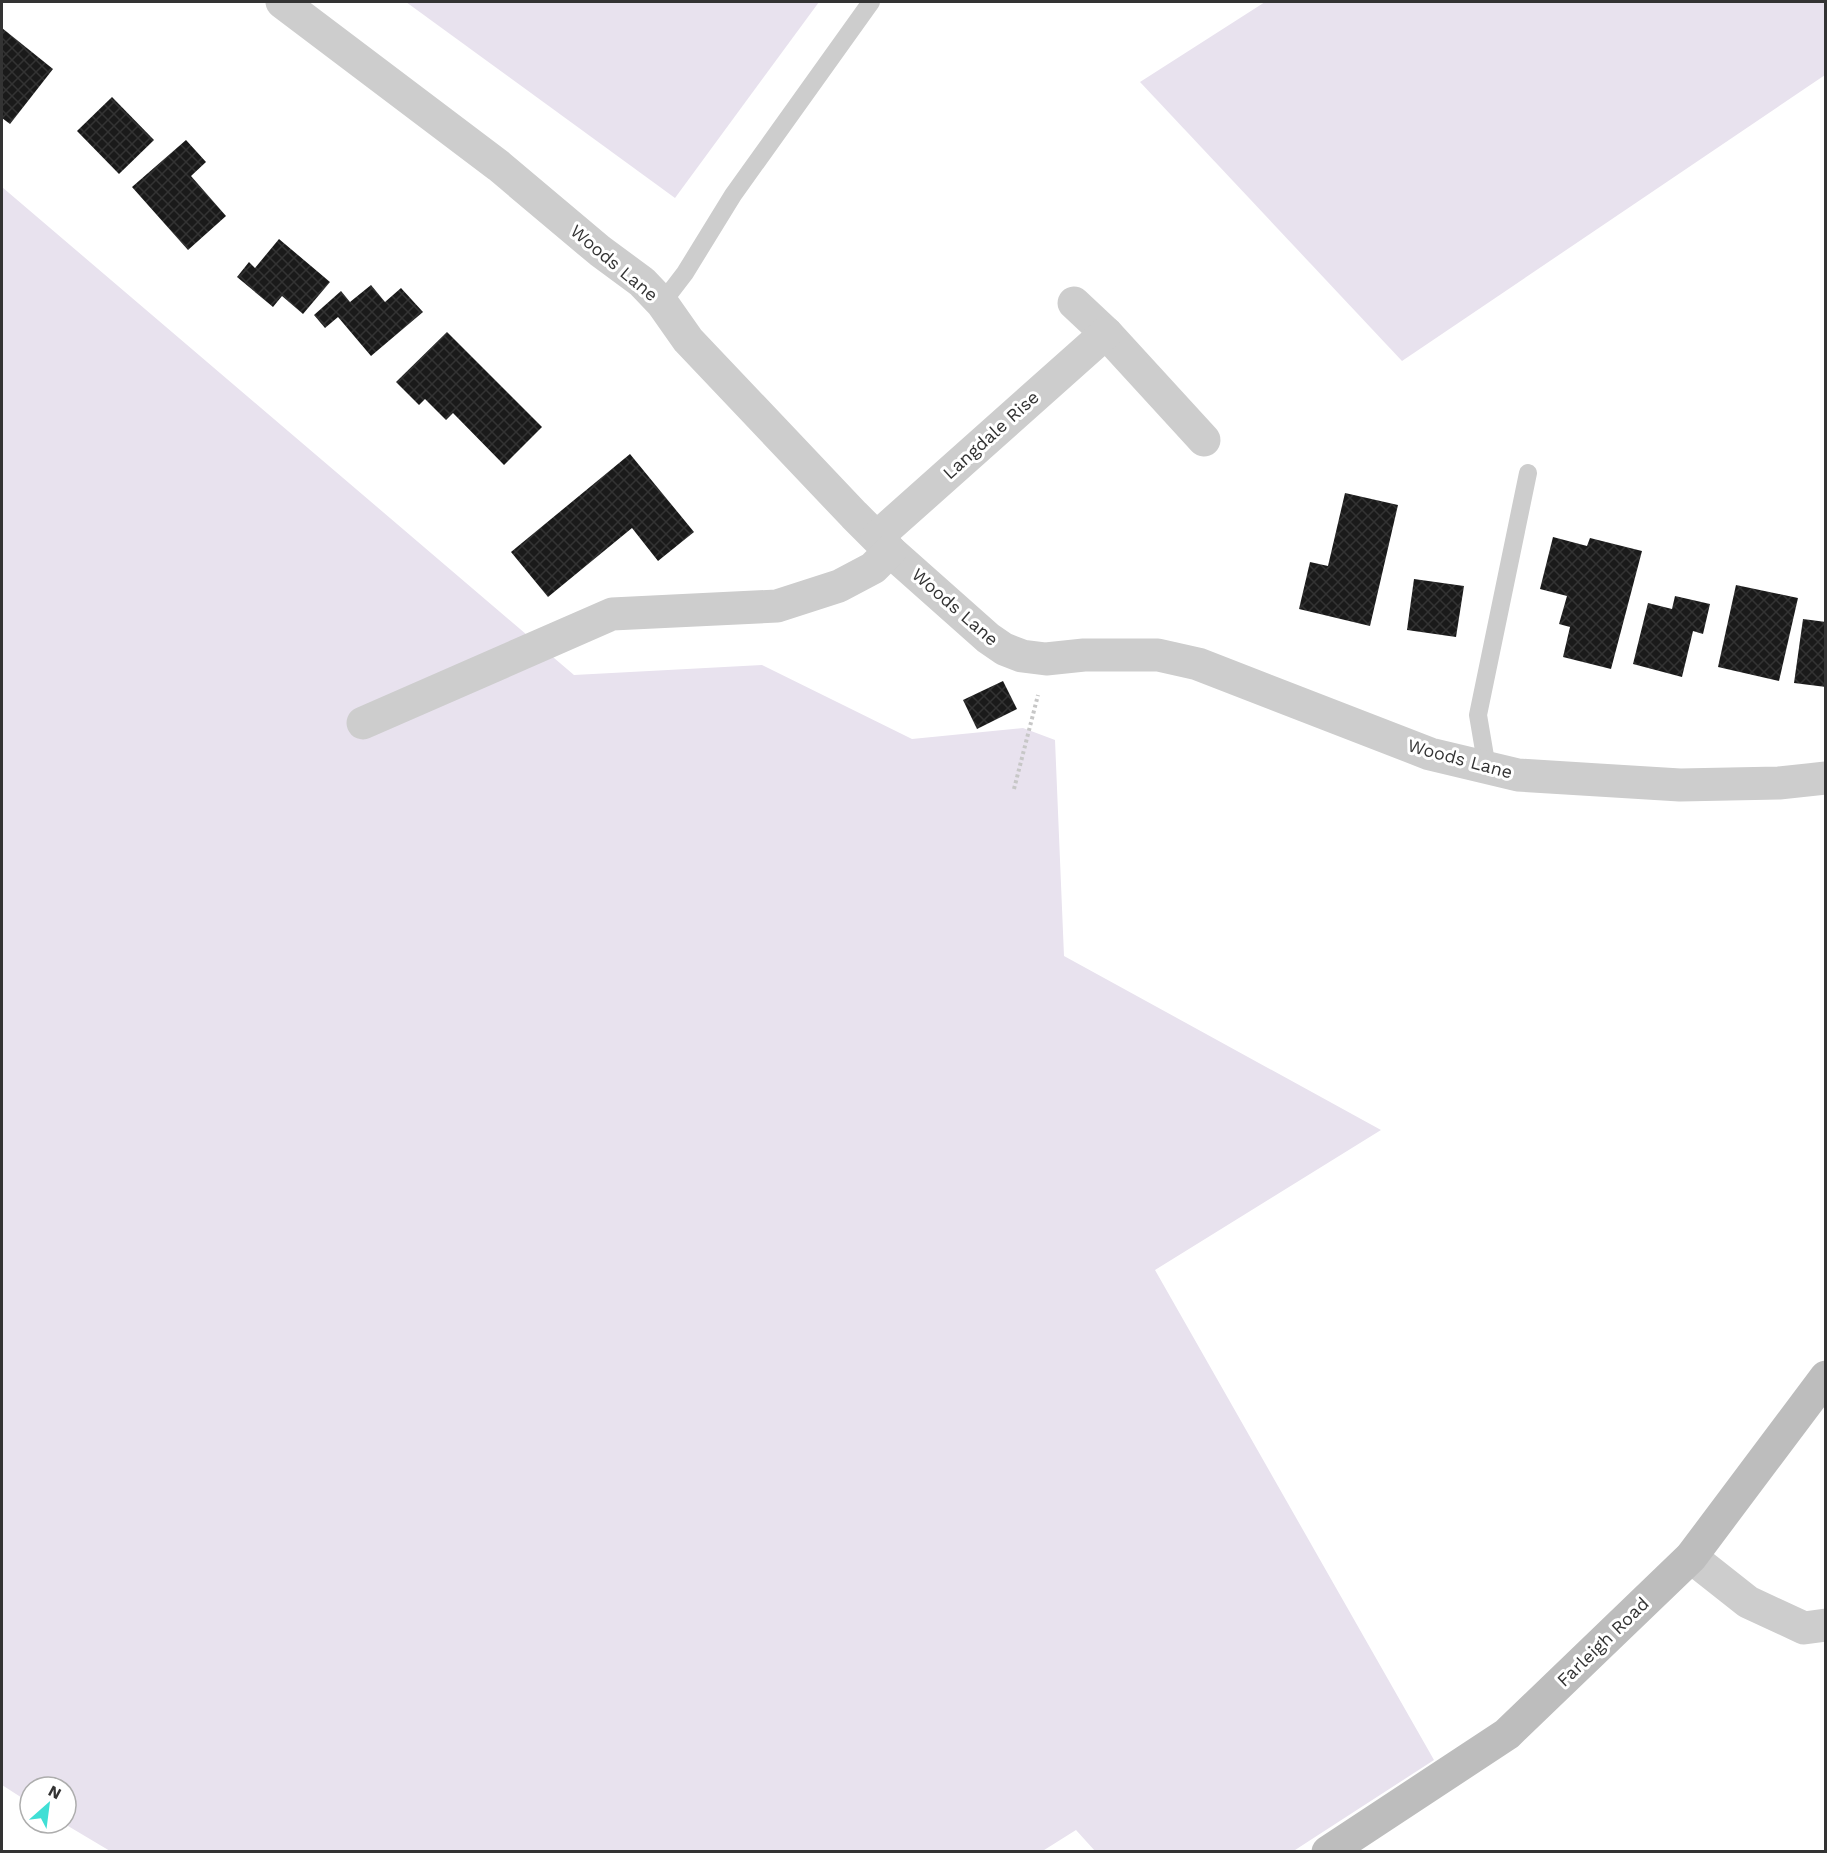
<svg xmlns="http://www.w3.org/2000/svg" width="1827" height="1853" font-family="'Work Sans',sans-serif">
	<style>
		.grass { fill: #e8e2ee }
		.building { fill: url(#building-cross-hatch) }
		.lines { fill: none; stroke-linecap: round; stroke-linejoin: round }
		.path { stroke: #c7c7c7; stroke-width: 4; stroke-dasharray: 3 3; stroke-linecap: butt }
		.lane { stroke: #cdcdcd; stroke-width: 18 }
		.street { stroke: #cdcdcd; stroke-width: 33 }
		.secondary { stroke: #bdbdbd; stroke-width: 33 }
		.labels { text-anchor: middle; stroke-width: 6; stroke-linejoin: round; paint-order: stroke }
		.street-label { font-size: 18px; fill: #333; stroke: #fff }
	</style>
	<defs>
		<pattern id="building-cross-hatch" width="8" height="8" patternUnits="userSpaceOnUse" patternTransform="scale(1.5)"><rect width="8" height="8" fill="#1a1a1a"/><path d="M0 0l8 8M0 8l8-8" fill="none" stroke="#333"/></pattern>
	</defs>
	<rect width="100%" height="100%" fill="#fff"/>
	<g class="grass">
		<polygon points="406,2 819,2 675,198"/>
		<polygon points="1265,2 1825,2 1825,75 1402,361 1140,82"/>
		<polygon points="2,187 574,675 762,665 912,739 1023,728 1055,740 1064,956 1381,1130 1155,1270 1434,1760 1292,1852 1095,1851 1076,1830 1041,1852 110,1851 63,1823 66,1823 66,1787 30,1787 30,1803 2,1785"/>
	</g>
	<g class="building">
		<polygon points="2,28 53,69 10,124 2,118"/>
		<polygon points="112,97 154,140 119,174 77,131"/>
		<polygon points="186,140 206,162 191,176 226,216 188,250 132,187"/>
		<polygon points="279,239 330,282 303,314 282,296 273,307 237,277 249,262 255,268"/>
		<polygon points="371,285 385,302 401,288 423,312 371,356 338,317 325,328 314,315 341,291 350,302"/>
		<polygon points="447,332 542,427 504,465 453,413 446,420 425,399 419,405 396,382"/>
		<polygon points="630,454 694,532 658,561 632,528 548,597 511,552"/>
		<polygon points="1345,493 1398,505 1370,626 1299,609 1310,562 1328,566"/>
		<polygon points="1553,537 1587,546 1590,538 1642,551 1611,669 1563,657 1570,627 1559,624 1567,596 1540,589"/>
		<polygon points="1414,579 1464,586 1456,637 1407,630"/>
		<polygon points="1736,585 1798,598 1779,681 1718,667"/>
		<polygon points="1675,596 1710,604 1703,634 1693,631 1682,677 1633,664 1648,603 1672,609"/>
		<polygon points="1803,619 1826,622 1826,687 1794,683"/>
		<polygon points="1003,681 1017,709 977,729 963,700"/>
	</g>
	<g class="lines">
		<polyline class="path" points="1014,789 1038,695"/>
		<g class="lane">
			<polyline points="662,303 685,273 733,195 871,2"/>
			<polyline points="1487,768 1478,715 1528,473"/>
		</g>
		<g class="street">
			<polyline points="282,2 499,166 600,251 642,282 662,303 688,340 854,515 890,551 988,638 1004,649 1022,656 1046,659 1084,655 1158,655 1198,664 1430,754 1518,775 1680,785 1779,783 1826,778"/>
			<polyline points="1074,303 1106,333 1204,440"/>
			<polyline points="877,537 1106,333"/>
			<polyline points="363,723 612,614 777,606 839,586 873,568 890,551"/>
			<polyline points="1691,1557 1748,1602 1804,1628 1826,1625"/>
		</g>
		<polyline class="secondary" points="1328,1852 1507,1734 1691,1557 1826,1377"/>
	</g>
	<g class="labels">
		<g class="street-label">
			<text transform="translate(614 263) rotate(40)" y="6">Woods Lane</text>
			<text transform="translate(991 435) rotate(-42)" y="6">Langdale Rise</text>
			<text transform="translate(955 607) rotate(41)" y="6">Woods Lane</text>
			<text transform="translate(1460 759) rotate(15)" y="6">Woods Lane</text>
			<text transform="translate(1603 1642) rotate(-44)" y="6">Farleigh Road</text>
		</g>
	</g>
	<rect width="1827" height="1853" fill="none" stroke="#333333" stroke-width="6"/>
	<g transform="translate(48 1805) rotate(28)"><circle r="28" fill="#ffffff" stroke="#adadad" stroke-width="1.5"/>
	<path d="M0-4.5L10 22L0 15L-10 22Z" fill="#40dfd5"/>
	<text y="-9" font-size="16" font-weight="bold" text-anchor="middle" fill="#333333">N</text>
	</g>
</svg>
